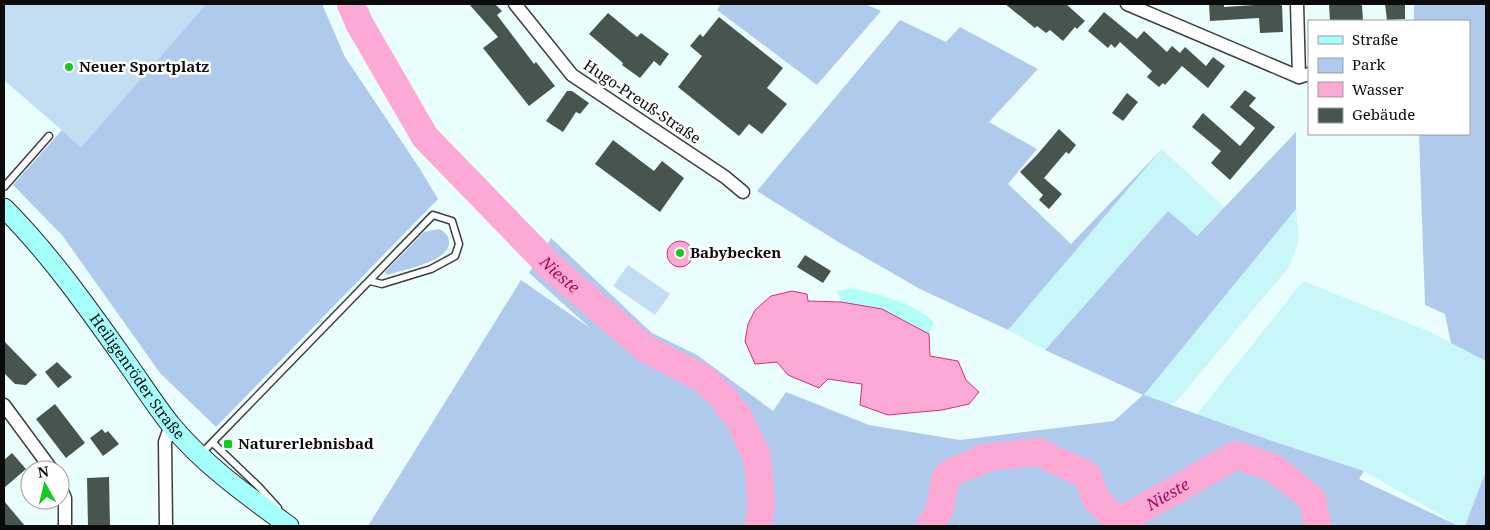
<svg xmlns="http://www.w3.org/2000/svg" width="1490" height="530" font-family="'Noto Serif',serif">
	<style>
		.farmland { fill: #c7f7f8 }
		.green { fill: #b0caed }
		.sand { fill: #b2fff5 }
		.pitch { fill: #c3def3 }
		.water { fill: #fca9d5; stroke: #da2983 }
		.lines { fill: none; stroke-linecap: round; stroke-linejoin: round }
		.river { stroke: #fca9d5; stroke-width: 28 }
		.building { fill: #47554e }
		.lane-casing { stroke: #3e3e3e; stroke-width: 9 }
		.street-casing { stroke: #3e3e3e; stroke-width: 15 }
		.secondary-casing { stroke: #2d2d2d; stroke-width: 21 }
		.lane { stroke: #fff; stroke-width: 6 }
		.street { stroke: #fff; stroke-width: 12 }
		.secondary { stroke: #a5fffd; stroke-width: 19 }
		.poi-dot { fill: #17c81f; stroke: #fff; stroke-width: 2 }
		.labels { text-anchor: middle; stroke-width: 5; stroke-linejoin: round; paint-order: stroke }
		.poi-label { font-size: 15px; font-weight: bold; fill: #0b0b0b; stroke: #fff; text-anchor: start }
		.street-label { font-size: 15px; fill: #0b0b0b; stroke: #fff }
		.water-label { font-size: 16px; font-style: italic; fill: #a80a54; stroke: #fff }
	</style>
	<rect width="100%" height="100%" fill="#eafffd"/>
	<g class="farmland">
		<polygon points="1162,149 1224,207 1197,236 1168,211 1045,350 1008,330"/>
		<polygon points="1296,209 1299,240 1289,267 1176,402 1165,406 1144,395"/>
		<polygon points="1303,281 1428,331 1486,361 1486,472 1465,526 1460,526 1364,471 1275,442 1197,414"/>
	</g>
	<g class="green">
		<polygon points="206,4 322,4 345,57 420,169 438,199 216,427 160,373 62,235 13,185 62,130 81,147"/>
		<polygon points="721,4 865,4 881,11 817,85 717,10"/>
		<polygon points="1414,4 1486,4 1486,361 1451,343 1445,314 1425,305 1419,134 1469,134 1469,21 1414,21"/>
		<polygon points="900,20 946,42 960,27 1038,69 989,122 1037,149 1008,184 1071,244 1162,149 1008,330 920,289 840,243 757,191"/>
		<polygon points="1296,132 1296,209 1144,395 1275,442 1364,471 1359,479 1459,526 368,526 521,280 590,328 529,273 551,238 652,333 697,355 773,411 786,392 869,425 960,440 1114,421 1143,395 1045,350 1168,211 1197,236"/>
		<path d="M439,229c6,3 11,7 10,15 -2,18 -47,26 -62,31l-2,-3 39,-40z"/>
		<polygon points="1486,471 1486,526 1465,526"/>
	</g>
	<path class="sand" d="M851,288c29,7 60,13 83,34l-5,12 -47,-25 -41,-7 -4,-11z"/>
	<g class="pitch">
		<polygon points="4,4 206,4 81,147 4,80"/>
		<polygon points="628,265 670,294 655,315 613,286"/>
	</g>
	<g class="water">
		<circle cx="680" cy="254" r="13"/>
		<polygon points="792,291 807,294 808,301 841,302 882,309 929,334 930,356 958,361 966,380 979,392 969,404 942,410 888,415 860,405 862,384 828,379 819,388 788,375 777,362 755,364 745,341 748,324 755,310 771,296"/>
	</g>
	<g class="lines">
		<g class="river">
			<path id="s1" d="M351,4l8,19 66,114 126,130 95,82 58,30 22,21 2,7 8,6 21,43 4,42 -2,28"/>
			<path id="s2" d="M930,526l9,-15 7,-34 10,-7 22,-8 4,-4 56,-6 49,23 9,24 23,23 117,-67 38,13 38,31 6,27"/>
		</g>
	</g>
	<g class="building">
		<polygon points="469,4 495,4 502,11 497,15 534,64 536,62 555,86 529,106 483,48 498,37"/>
		<polygon points="1005,4 1066,4 1085,21 1077,29 1075,27 1063,41 1050,30 1046,33 1037,26 1035,28"/>
		<polygon points="1209,4 1224,4 1224,7 1254,5 1254,4 1282,4 1283,32 1260,33 1259,18 1210,21"/>
		<polygon points="1385,4 1405,4 1405,19 1387,20"/>
		<polygon points="1329,5 1362,5 1363,21 1330,21"/>
		<polygon points="1104,12 1137,39 1144,31 1167,52 1172,46 1180,53 1185,47 1206,66 1213,57 1225,66 1208,88 1182,66 1165,85 1163,83 1159,87 1147,77 1152,71 1120,42 1115,48 1111,44 1108,48 1088,31"/>
		<polygon points="608,13 637,37 641,33 669,54 660,66 654,61 640,78 622,65 623,63 589,34"/>
		<polygon points="719,17 783,68 767,88 787,104 762,134 749,124 739,136 678,87 702,56 690,46 700,34 703,37"/>
		<polygon points="1245,90 1256,98 1249,106 1275,127 1230,180 1211,163 1221,151 1192,127 1203,113 1240,146 1255,128 1230,107"/>
		<polygon points="567,91 572,91 589,103 580,114 576,112 563,132 546,121"/>
		<polygon points="1127,93 1138,102 1123,121 1112,113"/>
		<polygon points="1059,129 1076,145 1069,154 1066,152 1044,178 1062,194 1049,209 1039,200 1043,195 1020,172 1036,156"/>
		<polygon points="613,140 654,171 662,161 684,178 660,212 595,164"/>
		<polygon points="805,255 831,271 823,283 797,267"/>
		<polygon points="4,341 37,375 26,385 15,384 4,373"/>
		<polygon points="57,362 72,377 58,388 45,372"/>
		<polygon points="55,404 85,443 66,458 36,419"/>
		<polygon points="102,429 105,433 108,431 119,444 103,456 90,438"/>
		<polygon points="12,453 26,469 4,488 4,460"/>
		<polygon points="109,477 110,526 88,526 87,478"/>
		<polygon points="4,501 25,526 4,526"/>
	</g>
	<g class="lines">
		<g class="lane-casing">
			<g id="lane">
				<polyline points="4,187 49,136"/>
				<polyline points="213,443 259,487 278,508"/>
				<polyline points="201,454 433,215 452,221 459,244 455,256 431,269 382,284 370,281"/>
			</g>
		</g>
		<g class="street-casing">
			<g id="street">
				<polyline points="515,4 572,75 725,177 743,192"/>
				<polyline points="1127,4 1299,77 1309,74"/>
				<polyline points="1297,4 1299,77"/>
				<polyline points="4,405 52,470"/>
				<polyline points="60,487 65,498 65,526"/>
				<polyline points="166,526 165,442 171,425"/>
			</g>
		</g>
		<g class="secondary-casing">
			<g id="secondary">
				<path id="s3" d="M4,208c47,47 86,103 125,158 14,20 27,40 42,59 33,40 77,71 118,101"/>
			</g>
		</g>
		<use href="#lane" class="lane"/>
		<use href="#street" class="street"/>
		<use href="#secondary" class="secondary"/>
	</g>
	<g class="poi-dot">
		<circle cx="69" cy="67" r="5"/>
		<circle cx="680" cy="253" r="5"/>
		<rect x="223" y="439" width="10" height="10" rx="2.5"/>
	</g>
	<g class="labels">
		<g class="poi-label">
			<text x="79" y="72">Neuer Sportplatz</text>
			<text x="690" y="258">Babybecken</text>
			<text x="238" y="449">Naturerlebnisbad</text>
		</g>
		<g class="street-label">
			<text transform="translate(642 102) rotate(34)" y="5">Hugo-Preuß-Straße</text>
			<text dy="5" stroke="none"><textPath href="#s3" startOffset="215">Heiligenröder Straße</textPath></text>
		</g>
		<g class="water-label">
			<text dy="6" stroke="none"><textPath href="#s1" startOffset="345">Nieste</textPath></text>
			<text dy="6" stroke="none"><textPath href="#s2" startOffset="318">Nieste</textPath></text>
		</g>
	</g>
	<rect width="1490" height="530" fill="none" stroke="#0b0b0b" stroke-width="10"/>
	<rect x="1308" y="20" width="162" height="115" fill="#ffffff" stroke="#9d9d9d"/>
	<rect x="1318" y="36" width="25" height="8" fill="#a5fffd" stroke="#9d9d9d"/>
	<text x="1352" y="45" font-size="15" fill="#0b0b0b">Straße</text>
	<rect x="1318" y="58" width="25" height="15" fill="#b0caed" stroke="#9d9d9d"/>
	<text x="1352" y="70" font-size="15" fill="#0b0b0b">Park</text>
	<rect x="1318" y="82" width="25" height="15" fill="#fca9d5" stroke="#9d9d9d"/>
	<text x="1352" y="95" font-size="15" fill="#0b0b0b">Wasser</text>
	<rect x="1318" y="108" width="25" height="15" fill="#47554e" stroke="#9d9d9d"/>
	<text x="1352" y="120" font-size="15" fill="#0b0b0b">Gebäude</text>
	<g transform="translate(45 485) rotate(352)"><circle r="24" fill="#ffffff" stroke="#9d9d9d"/>
	<path d="M0-4L9 19L0 12L-9 19Z" fill="#17c81f"/>
	<text y="-8" font-size="14" font-weight="bold" text-anchor="middle" fill="#0b0b0b">N</text>
	</g>
</svg>
